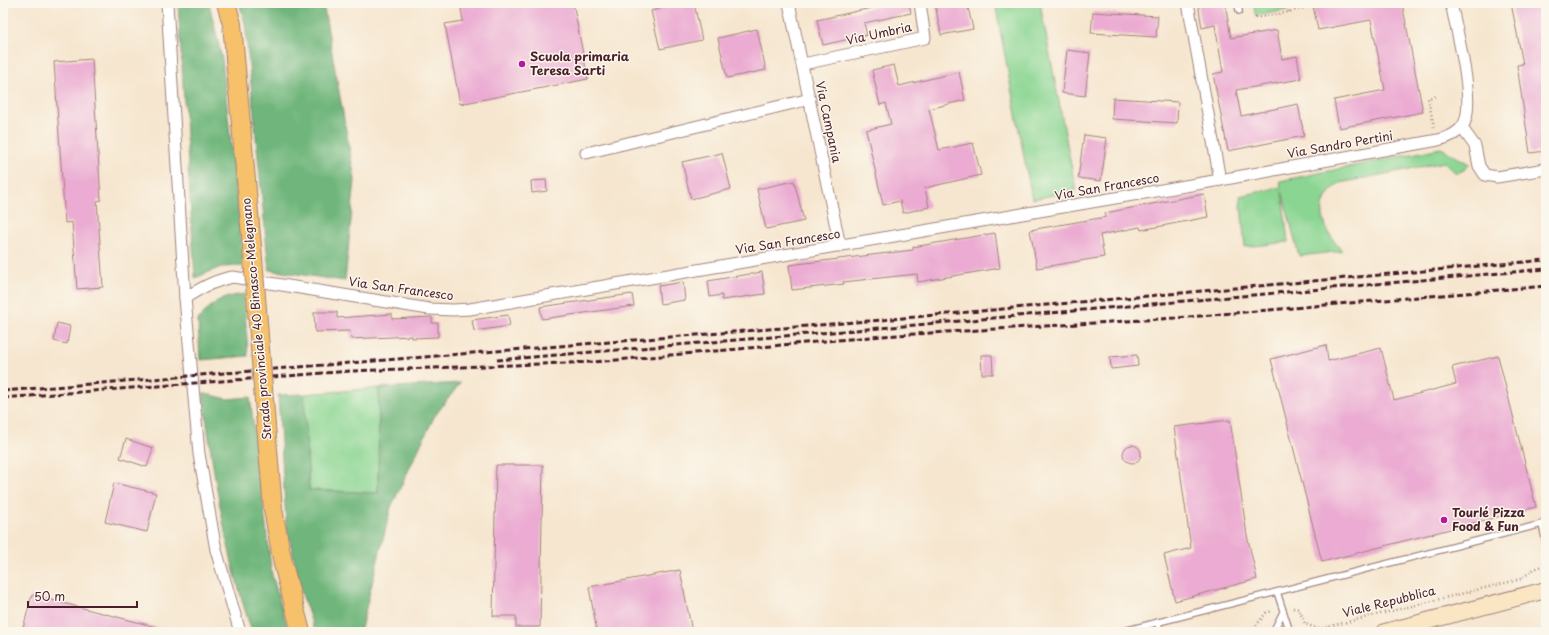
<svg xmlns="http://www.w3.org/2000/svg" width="1549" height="635" font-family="'Playpen Sans',sans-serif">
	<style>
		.green { fill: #8ad592; stroke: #6a7a5e }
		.forest { fill: #6fb67c; stroke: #5c6a54 }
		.building { fill: #ebabd2 }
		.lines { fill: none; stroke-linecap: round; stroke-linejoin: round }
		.lane-casing { stroke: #a0827d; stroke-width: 8 }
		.street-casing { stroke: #a0827d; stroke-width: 13 }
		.secondary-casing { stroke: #a0827d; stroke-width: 18 }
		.primary-casing { stroke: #a0827d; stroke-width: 20 }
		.path { stroke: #a0827d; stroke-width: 2.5; stroke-dasharray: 1 3; stroke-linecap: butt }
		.lane { stroke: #fff; stroke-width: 5.5 }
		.street { stroke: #fff; stroke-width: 11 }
		.secondary { stroke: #fbe6c4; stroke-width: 16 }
		.primary { stroke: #f6c16b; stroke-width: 18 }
		.rail { stroke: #4a1f2b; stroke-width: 3; stroke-dasharray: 6 3; stroke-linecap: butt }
		.primary-bridge-casing { stroke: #a0827d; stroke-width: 20; stroke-linecap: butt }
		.primary-bridge { stroke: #f6c16b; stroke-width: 18 }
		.poi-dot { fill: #b5179e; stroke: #fbf7ec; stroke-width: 1.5 }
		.labels { text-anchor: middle; stroke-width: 3; stroke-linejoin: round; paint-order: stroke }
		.street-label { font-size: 12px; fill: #4a1f2b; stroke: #fbf7ec }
		.poi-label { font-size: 12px; font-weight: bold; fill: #4a1f2b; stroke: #fbf7ec; text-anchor: start }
	</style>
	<rect width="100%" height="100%" fill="#fbf7ec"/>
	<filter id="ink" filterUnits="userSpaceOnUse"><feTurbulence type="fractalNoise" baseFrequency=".025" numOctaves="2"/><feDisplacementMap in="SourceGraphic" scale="8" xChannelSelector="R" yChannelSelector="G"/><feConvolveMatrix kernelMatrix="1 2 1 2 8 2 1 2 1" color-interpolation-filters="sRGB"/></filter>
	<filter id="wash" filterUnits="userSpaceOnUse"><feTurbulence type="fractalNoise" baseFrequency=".012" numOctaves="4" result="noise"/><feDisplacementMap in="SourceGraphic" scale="16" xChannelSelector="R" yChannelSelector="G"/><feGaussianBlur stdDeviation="0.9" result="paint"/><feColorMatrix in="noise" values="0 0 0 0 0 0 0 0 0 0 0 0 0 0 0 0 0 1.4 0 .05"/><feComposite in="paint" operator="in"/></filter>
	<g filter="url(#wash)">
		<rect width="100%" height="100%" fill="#f6e6cf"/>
		<g class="green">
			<polygon points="995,3 1040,3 1076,191 1032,199"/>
			<polygon points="1253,3 1322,3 1256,16"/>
			<path d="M1441,148l28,16 -5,6 -8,3 -12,-11 -104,21c-29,20 -17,46 2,68l-43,5 -17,-65 6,51 -43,5 -5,-51 41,-9 -1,-6z"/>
			<polygon points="379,388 378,493 309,490 304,394"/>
		</g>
		<g class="forest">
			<polygon points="178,3 209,3 222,59 244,266 221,267 195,278"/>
			<polygon points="239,3 323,3 355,180 345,281 269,270 245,23"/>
			<path d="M244,294l4,62 -48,4 -2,-40c15,-18 23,-23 46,-26z"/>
			<polygon points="460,383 434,417 391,507 360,632 315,632 301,591 286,523 278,395 304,394 309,490 378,493 379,388"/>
			<path d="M203,393l24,6 23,-2 22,178 17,57h-37c-26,-77 -39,-158 -49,-239z"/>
		</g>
		<g id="blocks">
			<g class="building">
				<polygon points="460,3 573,3 588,79 460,104 445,24 463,21"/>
				<polygon points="685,3 694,3 702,40 660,49 651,11"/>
				<polygon points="880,3 909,3 911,13 864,23 867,35 823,45 817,20 880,6"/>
				<polygon points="935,3 967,3 973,29 941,35"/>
				<polygon points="1198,3 1225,3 1231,38 1277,30 1282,59 1297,56 1301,79 1236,90 1241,116 1298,104 1304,136 1228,151 1213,74 1223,72 1215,25 1202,28"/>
				<polygon points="1330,3 1402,3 1423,112 1339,128 1334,100 1385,90 1371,20 1318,30 1313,6"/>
				<polygon points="1511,3 1546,3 1546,58 1542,59 1546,86 1546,151 1530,153 1517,65 1523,64"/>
				<polygon points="1093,12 1158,16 1156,37 1091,33"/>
				<polygon points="757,29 766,70 727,78 718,38"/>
				<polygon points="1067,50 1090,53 1085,96 1062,93"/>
				<polygon points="92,59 101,200 97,201 103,287 77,289 72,222 65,223 54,62"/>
				<polygon points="894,65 899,86 959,72 965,100 929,109 939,150 973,143 981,175 925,188 929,207 903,213 900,201 883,205 866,130 891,124 886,103 880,105 872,70"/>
				<polygon points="1113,98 1178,102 1177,123 1112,119"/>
				<polygon points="1084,135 1107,138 1101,181 1078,178"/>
				<polygon points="722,153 731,189 691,199 682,162"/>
				<polygon points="546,180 547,191 532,193 531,181"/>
				<polygon points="794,181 804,221 766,229 757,189"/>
				<polygon points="1204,194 1208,217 1141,230 1140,227 1100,235 1104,257 1037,268 1030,230 1106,217 1105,213"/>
				<polygon points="995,233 1000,268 918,282 917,274 843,282 844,284 792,290 789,265 913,250 913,247"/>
				<polygon points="762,272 765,294 722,300 722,295 710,297 708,281"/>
				<polygon points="683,282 685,300 660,304 658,286"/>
				<polygon points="632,294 634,306 542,319 540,307"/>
				<polygon points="314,312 337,312 337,318 392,314 392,319 432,317 432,323 438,323 438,337 412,338 412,336 351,339 350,331 315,332"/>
				<polygon points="508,315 510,326 474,331 472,320"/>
				<polygon points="57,323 70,326 67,344 54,341"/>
				<polygon points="1326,345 1328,361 1381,348 1394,400 1456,384 1452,367 1498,356 1536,507 1322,562 1271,359"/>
				<polygon points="981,355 992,355 993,374 982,374"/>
				<polygon points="1137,355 1138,366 1111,369 1110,357"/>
				<polygon points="1230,420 1247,535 1257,579 1175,601 1164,555 1191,548 1174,427"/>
				<polygon points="126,439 153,448 147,467 120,458"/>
				<circle cx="1132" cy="454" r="9"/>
				<polygon points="496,465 543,465 540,627 516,627 516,616 493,616"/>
				<polygon points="114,483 156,493 147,532 105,522"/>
				<polygon points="680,570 692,632 597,632 589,587"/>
				<polygon points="32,595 160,628 160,632 22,632"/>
			</g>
		</g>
	</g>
	<g filter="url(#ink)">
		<use href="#blocks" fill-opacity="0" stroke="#a0827d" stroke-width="1"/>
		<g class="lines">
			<g class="lane-casing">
				<g id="lane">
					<polyline points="1238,3 1239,11"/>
					<polyline points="1542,524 1546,543"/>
					<polyline points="1277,592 1290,632"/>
					<polyline points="1158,622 1160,632"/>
					<polyline points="1120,632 1546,523"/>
					<polyline points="1273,632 1283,612"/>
				</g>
			</g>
			<g class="street-casing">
				<g id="street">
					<polyline points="167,3 185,298 199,454 216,550 240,632"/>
					<polyline points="789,3 840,246"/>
					<polyline points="1188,3 1220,180"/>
					<polyline points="803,64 925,38 920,3"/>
					<polyline points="1462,128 1475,146 1479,166 1485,175 1497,177 1546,169"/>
					<polyline points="586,153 810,99"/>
					<path d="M185,298c16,-10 30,-18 48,-21l196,32 24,1 17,-1 750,-129 218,-40c9,-2 18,-5 24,-13 16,-20 -6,-98 -11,-124"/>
				</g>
			</g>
			<g class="secondary-casing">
				<polyline id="secondary" points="1385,632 1546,590"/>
			</g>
			<g class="primary-casing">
				<g id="primary">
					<polyline points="226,3 232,24 253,258"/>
					<polyline points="266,426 273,509 283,564 301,632"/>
				</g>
			</g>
			<g class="path">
				<polyline points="1288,3 1289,12"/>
				<polyline points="1255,18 1289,12 1322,3"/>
				<polyline points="1434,127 1428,98 1437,96"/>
				<polyline points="1293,608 1299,609 1305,624 1319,629 1521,579 1534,569 1546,565"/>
				<polyline points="1251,632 1266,613 1272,611"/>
			</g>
			<use href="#lane" class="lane"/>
			<use href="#street" class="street"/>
			<use href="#secondary" class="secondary"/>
			<use href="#primary" class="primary"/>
			<g class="rail">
				<polyline points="497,360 881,328 1546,269"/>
				<polyline points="3,391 881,320 1546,260"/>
				<polyline points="3,398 350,371 594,362 882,336 1176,318 1546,286"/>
			</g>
			<g class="primary-bridge-casing">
				<polyline id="primary-bridge" points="253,258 266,426"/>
			</g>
			<use href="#primary-bridge" class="primary-bridge"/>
		</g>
	</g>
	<g class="poi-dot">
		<circle cx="522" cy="64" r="4"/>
		<circle cx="1444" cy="520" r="4"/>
	</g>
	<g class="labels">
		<g class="street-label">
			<text transform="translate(879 34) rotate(-12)" y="4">Via Umbria</text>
			<text transform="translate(828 122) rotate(78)" y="4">Via Campania</text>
			<text transform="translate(1340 145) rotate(-10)" y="4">Via Sandro Pertini</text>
			<text transform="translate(1107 187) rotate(-10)" y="4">Via San Francesco</text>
			<text transform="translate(788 242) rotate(-9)" y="4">Via San Francesco</text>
			<text transform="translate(401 289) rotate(8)" y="4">Via San Francesco</text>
			<text transform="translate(257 319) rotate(-95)" y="4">Strada provinciale 40 Binasco-Melegnano</text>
			<text transform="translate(1389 602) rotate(-14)" y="4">Viale Repubblica</text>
		</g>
		<g class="poi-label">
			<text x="530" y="61">Scuola primaria<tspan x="530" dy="14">Teresa Sarti</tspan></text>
			<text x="1452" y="517">Tourlé Pizza<tspan x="1452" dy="14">Food &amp; Fun</tspan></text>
		</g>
	</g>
	<rect width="1549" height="635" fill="none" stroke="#fbf7ec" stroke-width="16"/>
	<path d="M28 601v6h109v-6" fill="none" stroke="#4a1f2b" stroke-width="2"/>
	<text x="34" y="601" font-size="12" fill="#4a1f2b" stroke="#fbf7ec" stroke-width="3" paint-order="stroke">50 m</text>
</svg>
